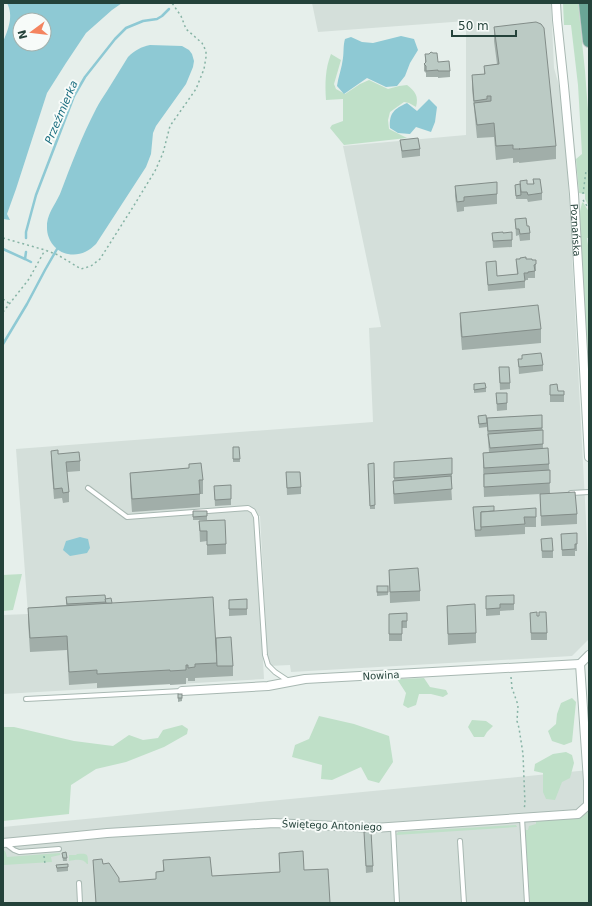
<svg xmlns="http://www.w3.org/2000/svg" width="592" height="906" font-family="'DejaVu Sans',sans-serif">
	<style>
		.built { fill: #d4dfda }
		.green { fill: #bfe0c8 }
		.water { fill: #8ec9d4; fill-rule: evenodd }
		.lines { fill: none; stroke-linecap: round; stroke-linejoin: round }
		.stream { stroke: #8ec9d4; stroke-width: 2.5 }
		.lane-casing { stroke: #a8b8b2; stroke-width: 6 }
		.street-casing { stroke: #a8b8b2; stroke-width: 10 }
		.primary-casing { stroke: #c2cac8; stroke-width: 14 }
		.path { stroke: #86b3a5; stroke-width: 1.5; stroke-dasharray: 2 3; stroke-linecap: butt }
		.lane { stroke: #fff; stroke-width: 4 }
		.street { stroke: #fff; stroke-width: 8 }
		.primary { stroke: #6aa596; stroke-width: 12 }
		.wall { fill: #a1aea9 }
		.building { fill: #bbcac4; stroke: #838d89 }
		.labels { text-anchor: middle; stroke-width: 4; stroke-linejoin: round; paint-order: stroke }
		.street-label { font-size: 10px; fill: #24423a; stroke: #f7fbf9 }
		.water-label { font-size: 11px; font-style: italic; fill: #1c6f80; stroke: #f7fbf9 }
	</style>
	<rect width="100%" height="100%" fill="#e6efeb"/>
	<g class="built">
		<polygon points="312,3 551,3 554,68 564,103 589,577 589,639 572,656 291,672 290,665 268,666 260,516 255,516 264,679 3,694 3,615 28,614 16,449 373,422 369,328 381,327 343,146 466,135 466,21 318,32"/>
		<polygon points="589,770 589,903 3,903 3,827"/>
	</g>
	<g class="green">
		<polygon points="563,3 578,3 585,71 589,123 589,207 585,199 585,194 579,193 576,159 582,154 578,85 571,25 564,25"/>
		<path d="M331,54l10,6 -7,24 2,5 9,5 15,-10 9,-4 19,9 11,-3 8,-1c8,6 12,11 9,22l-7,-4 -5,-1 -14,10 -2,8 1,9 18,9 -63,7 -14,-17 2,-3 11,-4v-22l-17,1c-1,-16 -1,-31 5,-46z"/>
		<polygon points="583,202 589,212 589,238 587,238 588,245 589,245 589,381 579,215 582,203"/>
		<polygon points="22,574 13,610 3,611 3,575"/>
		<polygon points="424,678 430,687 446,690 448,694 443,697 431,694 419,694 416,705 408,708 403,705 406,693 397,679"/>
		<polygon points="572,698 576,702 572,742 564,745 552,741 548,731 556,724 557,714 561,703"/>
		<polygon points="319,716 354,724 389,736 393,762 379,783 368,780 361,767 332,780 321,779 322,765 292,757 295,745 309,739"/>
		<polygon points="472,720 486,721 493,726 487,732 484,737 474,737 468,727"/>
		<polygon points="182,725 188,729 187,734 164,747 126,762 96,769 71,785 69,814 3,821 3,727 14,727 74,741 113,746 129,735 143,740 158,738 163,730"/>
		<polygon points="566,752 572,755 574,763 570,778 562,782 555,800 546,799 543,792 543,773 534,771 535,764 553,754"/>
		<polygon points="589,811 589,903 530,903 525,830 528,830 529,826 536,824 536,821 578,818 583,816"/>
		<polygon points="516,825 517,827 396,835 398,832"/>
		<path d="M3,850c3,1 3,4 4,7l53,-4v2l-9,2 1,5 -49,3z"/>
		<path d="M77,854c11,-1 11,0 11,10h-1c-4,-6 -12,-4 -18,-3v-6h7z"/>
	</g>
	<g class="water">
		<path d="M7,3h115l-10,7 -26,23 -20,30 -19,30 -31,96 -9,25 3,6 -7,-1v-177c5,-12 11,-26 4,-39zM20,20h24v24h-24z"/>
		<path d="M401,36l13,3 4,11 -8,13 -5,13 -8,10 -11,1 -19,-9 -23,16 -7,-8c1,-9 5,-18 6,-28 1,-7 0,-12 2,-19l6,-2 11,5 11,1z"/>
		<path d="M150,45l32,1 7,4 3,4 2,7 -1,6 -7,17 -30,42 -3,7 -2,21 -5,13 -50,77c-8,8 -17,12 -28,10 -12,-2 -21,-14 -21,-26 -1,-13 8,-23 13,-34 11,-29 22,-58 36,-85 3,-6 7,-12 11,-18 7,-11 14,-23 21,-34 7,-7 13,-10 22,-12z"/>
		<path d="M429,99l8,8 -2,15 -4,10 -15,-5 -6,7 -12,-1 -8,-5c-1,-15 4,-19 17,-25l10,8z"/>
		<polygon points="80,537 88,539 90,548 87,553 70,556 63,550 66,541"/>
	</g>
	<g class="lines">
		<g class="stream">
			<polyline points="26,238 26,232 36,195 74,96 85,77 115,39 126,28 143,21 157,19 162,16 169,9"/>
			<polyline points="3,249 25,259"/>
			<polyline points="26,252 25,259 31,262"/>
			<polyline points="3,344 27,304 45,270 57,249"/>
		</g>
		<g class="lane-casing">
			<g id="lane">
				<polyline points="88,488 127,517 248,508 253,511 256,517 265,655 268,665 275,672 290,682"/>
				<polyline points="571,493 589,492"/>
				<polyline points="26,699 182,691"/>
				<polyline points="522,818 527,903"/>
				<polyline points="393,827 397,903"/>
				<polyline points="460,841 464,903"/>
				<polyline points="6,844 14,850 19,852 59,849"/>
				<polyline points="79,883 80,903"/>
			</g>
		</g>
		<g class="street-casing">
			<g id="street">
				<path id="s1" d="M556,3l1,17 7,66 10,108 15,263"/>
				<polyline points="580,664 589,655"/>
				<polyline points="182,691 268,686 305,679 580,664"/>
				<polyline points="3,843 67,837 107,833 274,823 374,828 578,814 588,805 588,781 580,664"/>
			</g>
		</g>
		<g class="primary-casing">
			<polyline id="primary" points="585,3 589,41"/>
		</g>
		<g class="path">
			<polyline points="583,194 586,171 589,171"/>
			<polyline points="583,200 589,209"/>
			<polyline points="3,238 45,250 58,255 81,269 91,266 100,259 133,207 155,171 163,153 170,126 196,89 204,69 206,57 206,51 202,43 186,29 181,16 172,3"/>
			<polyline points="3,299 10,304"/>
			<polyline points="3,312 29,279 45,250"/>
			<polyline points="511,677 512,688 518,705 517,721 519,728 523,754 525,804 524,809"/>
			<polyline points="44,856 45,864"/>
		</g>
		<use href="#lane" class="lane"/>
		<use href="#street" class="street"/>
		<use href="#primary" class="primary"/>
	</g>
	<g class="wall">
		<polygon points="494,27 556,146 556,159 519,163 519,162 513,163 513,158 496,160 494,137 477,138 472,89 472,75 484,74 484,66 497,64 494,41"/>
		<polygon points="425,54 438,62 450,71 450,77 438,78 438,77 426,77 426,73 424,71 424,64 425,63"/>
		<polygon points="400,140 420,149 420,156 402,158"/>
		<polygon points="533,179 542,193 542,200 528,202 527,199 516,199 515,185 520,184 520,181 527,184 533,184"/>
		<polygon points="455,186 497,194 497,204 464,207 464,211 457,212 455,196"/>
		<polygon points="515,219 527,226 530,233 530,240 520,241 519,235 516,236"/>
		<polygon points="492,233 503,233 512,240 512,247 493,248"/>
		<polygon points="516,259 526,259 532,260 536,264 536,271 535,271 535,278 528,278 528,280 525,280 525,288 488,291 486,262 497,276 517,274"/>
		<polygon points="460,313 541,329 541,343 462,350 460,326"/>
		<polygon points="518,359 522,359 543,365 543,371 519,374"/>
		<polygon points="499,367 510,383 510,389 500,390"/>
		<polygon points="474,384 486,388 486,392 474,393"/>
		<polygon points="550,385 558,391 564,391 564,402 550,402"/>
		<polygon points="496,393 507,403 507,410 497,411"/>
		<polygon points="542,415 543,449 549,464 550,493 577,514 577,524 541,526 540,494 484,497 483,466 483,453 489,452 487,429 487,418"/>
		<polygon points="478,416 487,423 487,427 479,428"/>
		<polygon points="233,447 239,447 240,462 233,462"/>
		<polygon points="51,451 58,454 80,461 80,471 67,472 69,492 69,502 63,503 62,498 54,499 51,461"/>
		<polygon points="394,462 452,474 452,484 451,484 452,500 394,504 393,491 393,481 394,480"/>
		<polygon points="374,463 375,509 370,509 368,464"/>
		<polygon points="189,464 203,480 203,494 200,494 200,507 132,512 130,486 130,473 189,468"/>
		<polygon points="286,472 301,487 301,494 287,495"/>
		<polygon points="214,486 231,499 231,505 215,506"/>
		<polygon points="473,507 494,511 536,517 536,527 525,527 525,534 475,537"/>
		<rect x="193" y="511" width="14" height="9"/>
		<polygon points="199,521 226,544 226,554 207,555 207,541 200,542"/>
		<polygon points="561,534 577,544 577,551 575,551 575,556 562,556"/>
		<polygon points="541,539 553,551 553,558 542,558"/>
		<polygon points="389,570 420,591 420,601 390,603"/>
		<polygon points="377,586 388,586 388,595 377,596"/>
		<polygon points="486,596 514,604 514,610 500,611 500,615 486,616"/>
		<polygon points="66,597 105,599 112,603 216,638 233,666 233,676 195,678 195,681 188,681 188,678 186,678 186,684 170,685 170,684 97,688 97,683 69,685 67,650 30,652 28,621 28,608 66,605"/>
		<polygon points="229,600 247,609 247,615 229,616"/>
		<polygon points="447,606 476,633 476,643 448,645"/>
		<polygon points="407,613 407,628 402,628 402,641 389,641 389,614"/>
		<polygon points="530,613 537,616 547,633 547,640 531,640"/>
		<polygon points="178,694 182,698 182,701 178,702"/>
		<polygon points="364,832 373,866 373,872 366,873"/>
		<polygon points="66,852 67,861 63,861 62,853"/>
		<polygon points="279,853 304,870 330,903 96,903 93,860 103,864 119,882 156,879 156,872 163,871 163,860 212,876 280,872"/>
		<polygon points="68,864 68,871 57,872 56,865"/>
	</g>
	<g class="building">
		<polygon points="536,22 541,24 544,28 556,146 519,149 520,149 513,149 513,145 496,146 494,123 477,125 474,103 491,101 491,96 487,96 487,99 474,101 472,75 485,74 484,66 499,64 494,27"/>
		<polygon points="431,52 433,53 437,53 438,62 449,61 450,71 438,71 438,70 426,71 426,66 424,64 426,62 425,54 429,54"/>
		<polygon points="418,138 420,149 402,151 400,140"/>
		<polygon points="533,179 540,179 542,193 528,195 527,192 521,192 520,181 527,180 527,184 534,184"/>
		<polygon points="497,182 497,194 464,197 464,201 457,202 455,186"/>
		<polygon points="520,184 521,195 516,196 515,185"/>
		<polygon points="526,218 527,226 529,226 530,233 520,234 519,229 516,229 515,219"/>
		<polygon points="503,232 503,233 512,232 512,240 493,241 492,233"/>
		<polygon points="526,257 526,259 532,259 532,260 536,260 536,264 534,265 535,271 528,272 528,273 524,273 525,281 488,285 486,262 496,261 497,276 518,274 516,259 520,259 520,258"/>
		<polygon points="538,305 541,329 462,337 460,313"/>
		<polygon points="541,353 543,365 519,367 518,359 522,359 522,355"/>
		<polygon points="499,367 509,367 510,383 500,383"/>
		<polygon points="485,383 486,388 474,390 474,384"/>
		<polygon points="557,384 558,391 564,391 564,395 550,395 550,385"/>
		<polygon points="496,393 507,393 507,403 497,404"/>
		<polygon points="486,415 487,423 479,424 478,416"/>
		<polygon points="542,415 542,428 488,431 487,418"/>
		<polygon points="543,430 543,444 490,448 488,434"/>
		<polygon points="233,447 239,447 240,459 233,459"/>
		<polygon points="548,448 549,464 484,468 483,453"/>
		<polygon points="58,450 58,454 79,452 80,461 66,462 69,492 63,493 62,488 54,489 51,451"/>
		<polygon points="452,458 452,474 394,478 394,462"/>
		<polygon points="201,463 203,480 199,480 200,494 132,499 130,473 189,468 189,464"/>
		<polygon points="374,463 375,505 370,506 368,464"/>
		<polygon points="550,470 550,483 484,487 484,474"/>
		<polygon points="286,472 300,472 301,487 287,488"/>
		<polygon points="451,476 452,489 394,494 393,481"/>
		<polygon points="231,485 231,499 215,500 214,486"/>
		<polygon points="575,492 577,514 541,516 540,494"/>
		<polygon points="494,506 494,511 481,512 481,530 475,530 473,507"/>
		<polygon points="536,508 536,517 524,517 525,524 481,527 481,512"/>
		<polygon points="193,511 207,511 207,516 193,517"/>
		<polygon points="225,520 226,544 207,545 207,531 200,531 199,521"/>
		<polygon points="577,533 577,544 575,544 575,549 562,550 561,534"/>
		<polygon points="552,538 553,551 542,551 541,539"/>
		<polygon points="418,568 420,591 390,592 389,570"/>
		<rect x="377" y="586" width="11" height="6"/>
		<polygon points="105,595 106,602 67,604 66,597"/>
		<polygon points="514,595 514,604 500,604 500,608 486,609 486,596"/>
		<polygon points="213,597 217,663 195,664 195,667 188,668 188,665 186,665 186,670 170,671 170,670 97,674 97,670 69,672 67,636 30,638 28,608"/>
		<polygon points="111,598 112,603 106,603 105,599"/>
		<polygon points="247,599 247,609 229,609 229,600"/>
		<polygon points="475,604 476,633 448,634 447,606"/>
		<polygon points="537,612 537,616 539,616 539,612 546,612 547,633 531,633 530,613"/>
		<polygon points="407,613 407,621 402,621 402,634 389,634 389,614"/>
		<polygon points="231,637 233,666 217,666 216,638"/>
		<rect x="178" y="694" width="4" height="4"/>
		<polygon points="371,831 373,866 366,866 364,832"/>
		<polygon points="303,851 304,870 328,869 330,903 96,903 93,860 102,859 103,864 109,863 119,878 119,882 156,879 156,872 164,871 163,860 210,857 212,876 280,872 279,853"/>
		<polygon points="66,852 67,858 63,858 62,853"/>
		<polygon points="68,864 68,867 57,868 56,865"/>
	</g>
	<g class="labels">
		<g class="street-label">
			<text dy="4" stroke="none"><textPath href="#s1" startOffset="228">Poznańska</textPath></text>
			<text transform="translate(381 675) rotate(-3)" y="4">Nowina</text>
			<text transform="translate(332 825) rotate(2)" y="4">Świętego Antoniego</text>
		</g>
		<g class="water-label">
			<text transform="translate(61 112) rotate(-67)" y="4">Przeźmierka</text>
		</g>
	</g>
	<rect width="592" height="906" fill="none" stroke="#24423a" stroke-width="8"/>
	<g transform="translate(32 32) rotate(255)"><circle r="19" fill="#f7fbf9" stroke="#a3b1ad"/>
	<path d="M0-3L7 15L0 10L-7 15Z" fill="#f4845f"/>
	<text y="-6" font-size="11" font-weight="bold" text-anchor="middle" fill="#24423a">N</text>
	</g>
	<path d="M452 30v6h64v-6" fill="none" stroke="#24423a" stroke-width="2"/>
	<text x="458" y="30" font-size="12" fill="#24423a" stroke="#f7fbf9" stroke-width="3" paint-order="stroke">50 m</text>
</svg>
